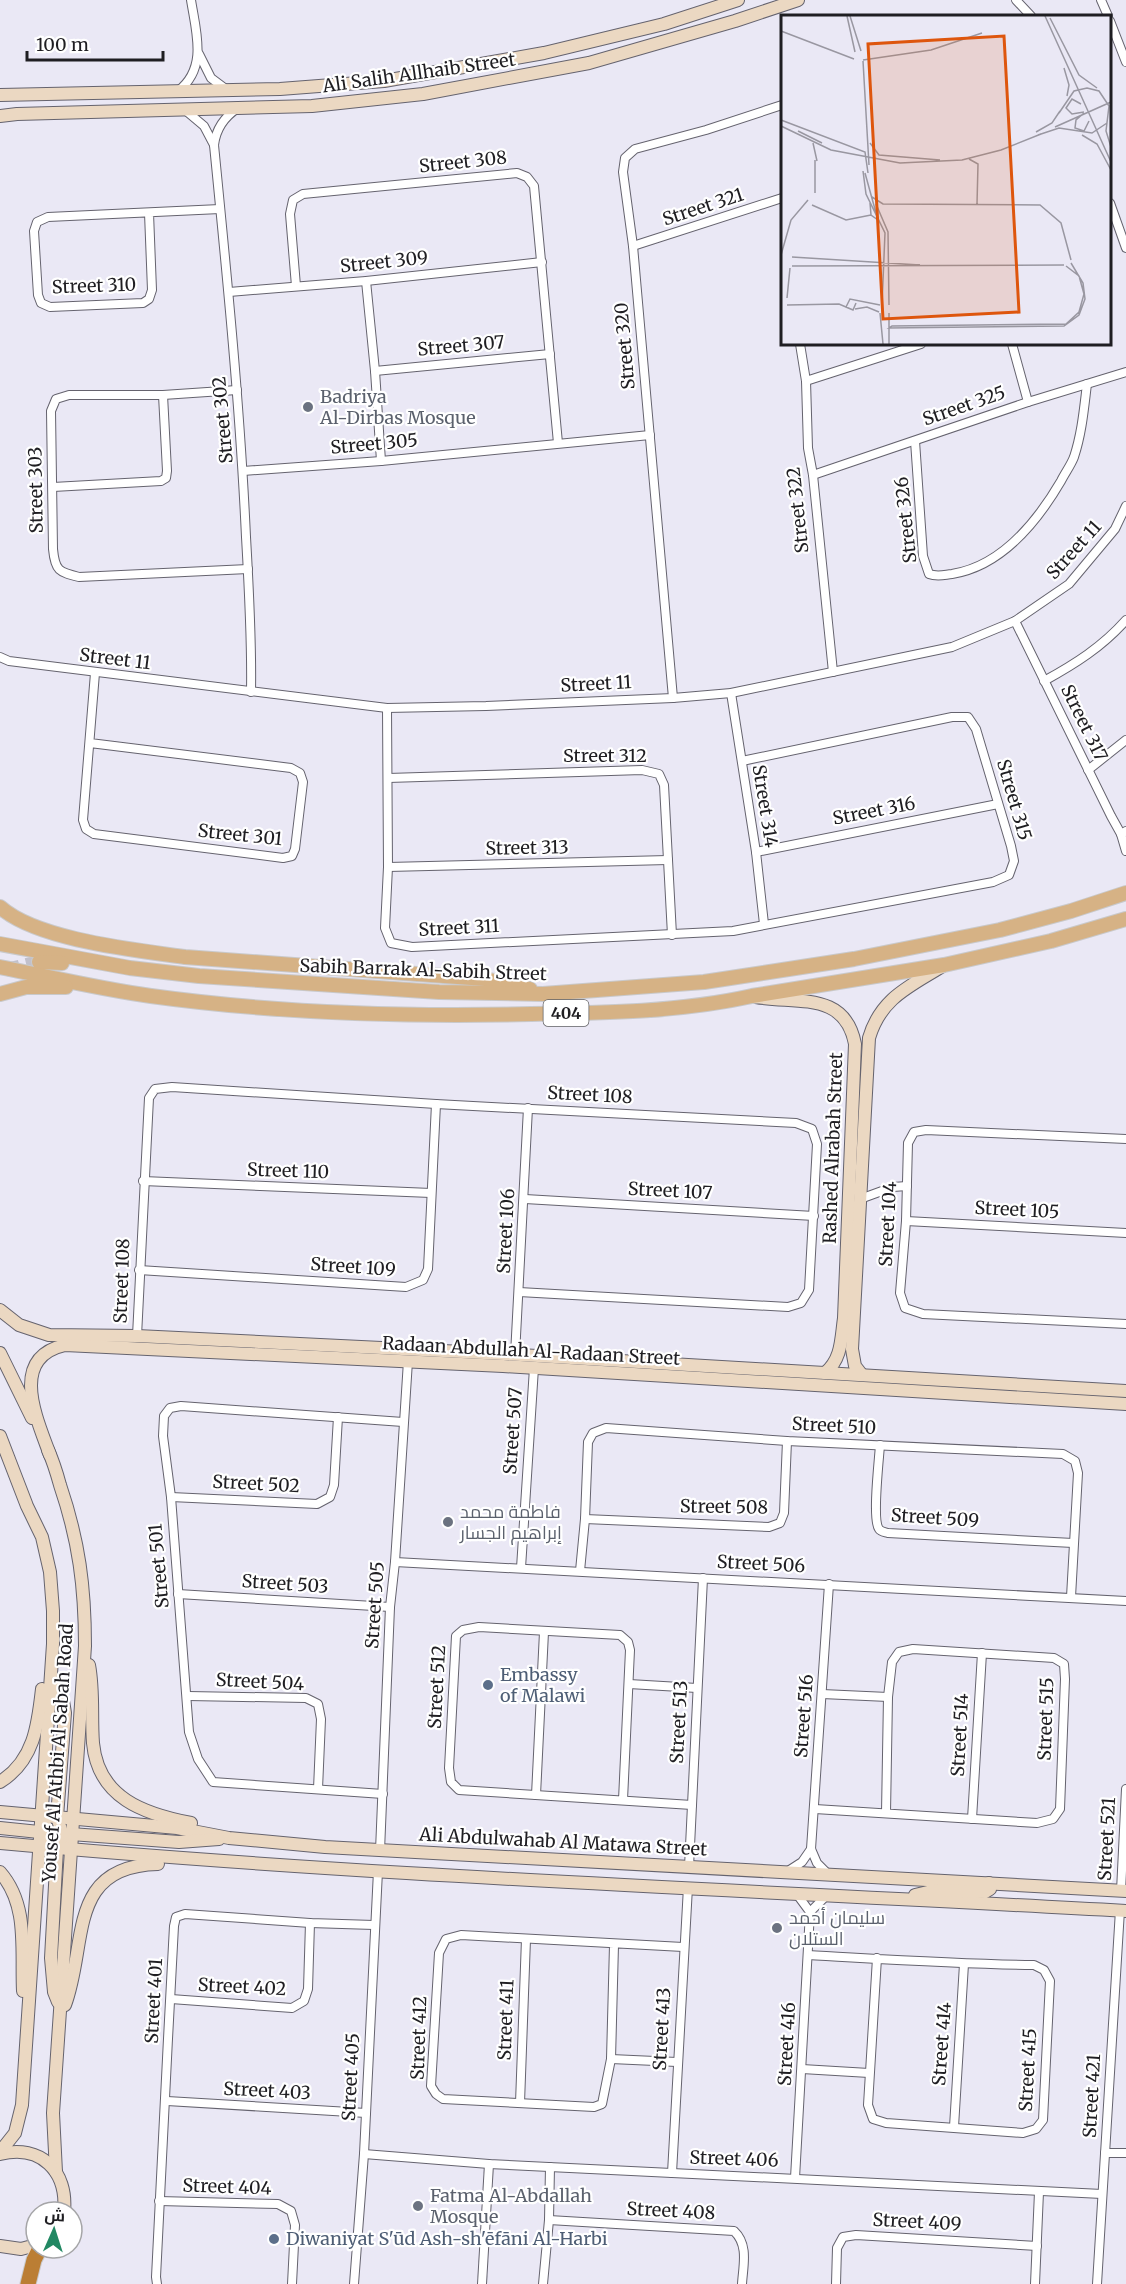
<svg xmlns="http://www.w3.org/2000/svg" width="1126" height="2284" font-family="Merriweather,Cairo,serif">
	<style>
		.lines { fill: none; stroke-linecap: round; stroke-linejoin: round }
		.primary-tunnel { stroke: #c1c0cb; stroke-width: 14; stroke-dasharray: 14 7; stroke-linecap: butt }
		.street-casing { stroke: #65636e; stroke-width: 10 }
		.secondary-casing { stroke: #65636e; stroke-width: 14 }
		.primary-casing { stroke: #c9c9ca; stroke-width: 16 }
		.highway-casing { stroke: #c9c9ca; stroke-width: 17 }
		.street { stroke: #fff; stroke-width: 8 }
		.secondary { stroke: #ebd8c2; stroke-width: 12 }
		.primary { stroke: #d6b285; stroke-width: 14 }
		.highway { stroke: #bb7e34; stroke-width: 15 }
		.worship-dot { fill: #6b7280; stroke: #fff; stroke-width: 2 }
		.service-dot { fill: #5c6f8a; stroke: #fff; stroke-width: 2 }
		.labels { text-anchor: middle; stroke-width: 4.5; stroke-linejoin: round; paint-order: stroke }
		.shield { fill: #fff; stroke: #626264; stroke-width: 1.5 }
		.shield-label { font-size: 16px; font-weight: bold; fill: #1f1e22 }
		.street-label { font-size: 18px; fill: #1f1e22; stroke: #fff }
		.worship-label { font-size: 18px; fill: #5b616d; stroke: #fff; text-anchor: start }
		.service-label { font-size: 18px; fill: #4e5e75; stroke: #fff; text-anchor: start }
		.inset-road { fill: none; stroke: #9997a1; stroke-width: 1.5 }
		.view { fill: #de560d; fill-opacity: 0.15; stroke: #de560d; stroke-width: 3 }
		.inset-edge { fill: none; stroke: #1f1e22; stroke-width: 3 }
	</style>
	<rect width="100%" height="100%" fill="#eae8f5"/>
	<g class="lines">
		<polyline class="primary-tunnel" points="6,970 39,962"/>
		<g class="street-casing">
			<g id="street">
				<polyline points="1016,0 1031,16"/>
				<polyline points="1101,0 1108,16"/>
				<polyline points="1110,21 1126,62"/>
				<polyline points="199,54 211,78 227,90"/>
				<path d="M178,91c30,-23 18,-59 13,-91"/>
				<path d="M238,108c-14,9 -22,21 -24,37 13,131 26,261 32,392 3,52 6,103 5,155"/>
				<polyline points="185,110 204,126 214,145"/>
				<polyline points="1110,203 1126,248"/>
				<polyline points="149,213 152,290 149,299 143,303 50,307 41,303 38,295 34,231 37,222 48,217 220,209"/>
				<polyline points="633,246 782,198"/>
				<polyline points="366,281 375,371 381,461"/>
				<polyline points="296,286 290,214 293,200 303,194 517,173 527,177 534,186 558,443"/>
				<polyline points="229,292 366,281 542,262"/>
				<polyline points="800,344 806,381 808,448 813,475 833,672"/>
				<polyline points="1012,344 1028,402"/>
				<polyline points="375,371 550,354"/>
				<polyline points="806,381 921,344"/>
				<path d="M237,390l-74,5h-94l-13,4 -5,12 2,138c2,22 6,23 26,28l169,-8"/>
				<path d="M915,441l8,115 6,18c8,3 14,1 23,0 50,-8 85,-52 109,-93 4,-8 10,-16 13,-24 8,-24 10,-49 13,-73"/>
				<polyline points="243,471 381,461 650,435"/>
				<polyline points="813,475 1028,402 1126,372"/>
				<polyline points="53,487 161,481 166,478 167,471 163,395"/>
				<polyline points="1015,621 1111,816 1121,834 1126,831"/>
				<polyline points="0,657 9,661 387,708 486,706 673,698 731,693 952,647 1015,621 1069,584 1115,529 1126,506"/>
				<path d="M1044,681c31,-17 58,-34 82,-61"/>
				<polyline points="731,693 756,852 764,924"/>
				<polyline points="673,698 633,246 623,172 625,158 635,149 706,130 782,105"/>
				<polyline points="387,708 388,867 385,928 391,943 412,947 733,931 993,882 1009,875 1014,861 1011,846 976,729 968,717 952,717 742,761"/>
				<polyline points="90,743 291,768 300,773 303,782 295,849 292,856 283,858 94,834 86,829 83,820 95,673"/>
				<polyline points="1088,770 1126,740"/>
				<polyline points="388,778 642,770 659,774 664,785 672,935"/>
				<polyline points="1121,834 1126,851"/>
				<polyline points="756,852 998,804"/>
				<polyline points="388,867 668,860"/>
				<polyline points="1126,1139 926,1130 914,1132 908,1143 906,1221 900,1293 905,1308 923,1314 1126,1324"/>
				<polyline points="143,1181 431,1193"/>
				<polyline points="525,1199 814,1216"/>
				<polyline points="860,1199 893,1187 907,1186"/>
				<polyline points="906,1221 1126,1233"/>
				<polyline points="139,1270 406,1287 423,1280 428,1269 436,1104"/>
				<polyline points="137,1336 149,1098 155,1089 172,1087 436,1104 796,1123 812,1129 817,1144 809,1290 801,1303 788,1307 519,1292"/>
				<polyline points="515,1355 528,1108"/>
				<path d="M880,1445c-1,15 -8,75 -1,84 2,3 6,3 9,4l185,10"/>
				<polyline points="171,1497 317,1504 330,1497 334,1485 338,1417"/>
				<polyline points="585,1519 769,1527 780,1523 784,1513 787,1441"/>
				<polyline points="395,1562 1126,1601"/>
				<polyline points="521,1568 534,1368"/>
				<polyline points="580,1571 585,1519 588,1442 593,1433 606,1428 787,1441 1063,1454 1075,1461 1078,1473 1071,1597"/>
				<polyline points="178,1594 390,1607"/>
				<polyline points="629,1684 697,1688"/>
				<polyline points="822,1694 888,1697"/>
				<polyline points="188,1696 306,1698 318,1704 321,1719 318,1789"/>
				<polyline points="383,1794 213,1782 198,1759 189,1732 171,1497 163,1436 164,1416 170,1408 181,1406 403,1422"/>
				<polyline points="536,1795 544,1632"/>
				<polyline points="623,1800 630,1650 628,1642 620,1635 479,1627 463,1630 456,1636 449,1768 451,1782 459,1790 692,1805"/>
				<polyline points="815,1809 1037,1823 1053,1819 1060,1809 1065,1679 1064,1664 1054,1658 913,1649 899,1652 892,1662 888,1697 886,1813"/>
				<polyline points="972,1819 982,1653"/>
				<polyline points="380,1851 390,1607 395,1562 408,1361"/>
				<polyline points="689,1867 703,1578"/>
				<polyline points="788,1871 802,1862 811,1849"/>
				<polyline points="828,1874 817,1863 811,1849 829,1584"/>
				<polyline points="1121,1891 1126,1789"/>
				<polyline points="796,1893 810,1912"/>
				<polyline points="614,1945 611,2059 602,2104 594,2107 443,2099 436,2094 431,2086 439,1953 446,1939 461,1935 683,1947"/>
				<path d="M808,1955c75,4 151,9 226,10l10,5 6,11 -7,139 -7,9 -13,4 -137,-10 -13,-4 -5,-14 9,-147"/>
				<polyline points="171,1999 292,2008 304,2001 308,1989 310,1923"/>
				<polyline points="611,2059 677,2062"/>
				<polyline points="802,2069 869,2073"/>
				<polyline points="167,2101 366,2113"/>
				<polyline points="520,2103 526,1939"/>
				<polyline points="954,2127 964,1964"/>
				<polyline points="1105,2153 1126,2153"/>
				<polyline points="364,2154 489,2164 1102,2194"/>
				<polyline points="672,2173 688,1887"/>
				<polyline points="795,2178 810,1912 827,1895"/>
				<polyline points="159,2201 278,2204 291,2211 295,2225 292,2284"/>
				<path d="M549,2220l185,11c15,14 9,35 8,53"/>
				<path d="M157,2284l-1,-7c5,-117 12,-234 18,-351l2,-9 9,-3 125,9 64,2"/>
				<polyline points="354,2284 364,2154 378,1871"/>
				<polyline points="482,2284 489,2164"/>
				<polyline points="543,2284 549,2220 550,2167"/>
				<polyline points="836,2284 837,2248 843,2237 856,2235 1037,2246"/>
				<polyline points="1035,2284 1039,2192"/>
				<polyline points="1097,2284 1120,1910"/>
			</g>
		</g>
		<g class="secondary-casing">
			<g id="secondary">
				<polyline points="0,95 280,89 384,81 544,53 664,24 738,0"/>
				<polyline points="0,116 17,114 312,106 423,94 589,63 735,21 798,0"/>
				<path d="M756,997c41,7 89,-6 99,47l-11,274c-3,21 -2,41 -19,55"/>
				<polyline points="0,1310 19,1325 49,1335 137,1336 504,1354 1126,1391"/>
				<polyline points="0,1353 32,1418"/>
				<path d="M862,1375l-7,-9 -3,-17 17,-311c12,-41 42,-52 75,-73"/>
				<polyline points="0,1436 27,1506 42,1537 50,1572 53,1611 53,1644 22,2105 15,2133 0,2152"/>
				<path d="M48,1450c5,11 9,24 12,35 19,56 25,102 25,161l-32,467 3,59"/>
				<path d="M50,1455c-13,-36 -42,-97 15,-110l438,21 623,38"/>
				<path d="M89,1665c5,26 2,52 4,78 5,55 51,71 98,80"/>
				<polyline points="51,1681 63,1701 65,1713 57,1817 65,1842"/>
				<path d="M0,1782c34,-21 38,-57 42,-93"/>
				<polyline points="0,1812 177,1828 229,1838 325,1847 1126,1891"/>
				<polyline points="40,1815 57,1849 51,1958 54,1992 58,2002"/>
				<polyline points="0,1828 39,1832 46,1830"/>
				<polyline points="46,1842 71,1834 179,1842 219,1839"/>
				<path d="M0,1843c374,34 751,47 1126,68"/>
				<path d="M0,1872c29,33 21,78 23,119"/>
				<polyline points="915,1895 936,1890 985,1892 990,1889 989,1883"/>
				<path d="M65,2005c23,-61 1,-139 93,-141"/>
				<path d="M0,2154c41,-10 68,17 64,58"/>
				<polyline points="0,2246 21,2249 36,2245"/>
			</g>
		</g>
		<g class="primary-casing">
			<g id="primary">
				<path d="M0,907c37,33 135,43 185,50l300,22 45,10"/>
				<polyline points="0,944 130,968 199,976 439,992 543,994 704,982 854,959 1000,930 1071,911 1126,893"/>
				<polyline points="39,962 62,963"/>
				<path d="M0,967c50,10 100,22 151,29 124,17 255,21 380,18 74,-1 149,-2 221,-18l192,-31 107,-24 75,-22"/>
				<polyline points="0,994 26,987 66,987"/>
			</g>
		</g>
		<g class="highway-casing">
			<polyline id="highway" points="28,2284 34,2260 40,2248"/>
		</g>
		<use href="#street" class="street"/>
		<use href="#secondary" class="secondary"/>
		<use href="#primary" class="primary"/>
		<use href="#highway" class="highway"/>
	</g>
	<g class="worship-dot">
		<circle cx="308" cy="407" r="6"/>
		<circle cx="448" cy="1522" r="6"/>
		<circle cx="777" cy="1928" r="6"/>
		<circle cx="418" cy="2206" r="6"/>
	</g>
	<g class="service-dot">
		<circle cx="488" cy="1685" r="6"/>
		<circle cx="274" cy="2239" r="6"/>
	</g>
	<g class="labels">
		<rect class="shield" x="543.5" y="1000" width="45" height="26" rx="4.5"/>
		<g class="shield-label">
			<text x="566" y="1019">404</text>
		</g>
		<g class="street-label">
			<text transform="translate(419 73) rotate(-8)" y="6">Ali Salih Allhaib Street</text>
			<text transform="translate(463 162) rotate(-6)" y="6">Street 308</text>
			<text transform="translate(703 207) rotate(-18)" y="6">Street 321</text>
			<text transform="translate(384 262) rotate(-6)" y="6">Street 309</text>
			<text transform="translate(94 286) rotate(-2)" y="6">Street 310</text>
			<text transform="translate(461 346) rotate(-5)" y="6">Street 307</text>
			<text transform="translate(625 346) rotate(-95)" y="6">Street 320</text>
			<text transform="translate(964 406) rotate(-19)" y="6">Street 325</text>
			<text transform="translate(223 420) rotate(-95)" y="6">Street 302</text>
			<text transform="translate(374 444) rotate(-5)" y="6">Street 305</text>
			<text transform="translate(36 490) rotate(-91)" y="6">Street 303</text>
			<text transform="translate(798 510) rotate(-96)" y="6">Street 322</text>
			<text transform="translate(906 520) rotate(-96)" y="6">Street 326</text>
			<text transform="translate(1074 550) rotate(-48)" y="6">Street 11</text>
			<text transform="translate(115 659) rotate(7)" y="6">Street 11</text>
			<text transform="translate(596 684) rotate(-3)" y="6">Street 11</text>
			<text transform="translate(1084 723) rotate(64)" y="6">Street 317</text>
			<text x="605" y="762">Street 312</text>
			<text transform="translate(1014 800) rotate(74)" y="6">Street 315</text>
			<text transform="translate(765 806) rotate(81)" y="6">Street 314</text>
			<text transform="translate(874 811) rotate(-11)" y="6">Street 316</text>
			<text transform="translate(240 835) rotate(6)" y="6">Street 301</text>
			<text transform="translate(527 848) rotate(-1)" y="6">Street 313</text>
			<text transform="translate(459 928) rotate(-3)" y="6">Street 311</text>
			<text transform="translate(423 970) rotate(2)" y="6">Sabih Barrak Al-Sabih Street</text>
			<text transform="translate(590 1095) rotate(3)" y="6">Street 108</text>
			<text transform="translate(833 1148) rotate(-88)" y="6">Rashed Alrabah Street</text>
			<text transform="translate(288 1171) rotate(2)" y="6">Street 110</text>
			<text transform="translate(670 1191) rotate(3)" y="6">Street 107</text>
			<text transform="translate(1017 1210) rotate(3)" y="6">Street 105</text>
			<text transform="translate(888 1224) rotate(-87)" y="6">Street 104</text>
			<text transform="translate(506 1231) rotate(-87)" y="6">Street 106</text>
			<text transform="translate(353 1267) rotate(4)" y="6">Street 109</text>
			<text transform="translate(122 1281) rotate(-88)" y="6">Street 108</text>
			<text transform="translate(531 1351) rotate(3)" y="6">Radaan Abdullah Al-Radaan Street</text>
			<text transform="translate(834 1426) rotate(3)" y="6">Street 510</text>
			<text transform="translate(513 1431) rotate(-86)" y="6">Street 507</text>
			<text transform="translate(256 1484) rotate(3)" y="6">Street 502</text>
			<text transform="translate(724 1507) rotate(1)" y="6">Street 508</text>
			<text transform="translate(935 1518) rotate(4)" y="6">Street 509</text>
			<text transform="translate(761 1564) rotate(3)" y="6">Street 506</text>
			<text transform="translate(159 1566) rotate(-95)" y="6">Street 501</text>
			<text transform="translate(285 1584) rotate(4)" y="6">Street 503</text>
			<text transform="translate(375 1605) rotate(-86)" y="6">Street 505</text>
			<text transform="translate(260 1682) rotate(3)" y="6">Street 504</text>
			<text transform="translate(437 1687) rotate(-87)" y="6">Street 512</text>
			<text transform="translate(804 1716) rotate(-86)" y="6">Street 516</text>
			<text transform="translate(1046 1719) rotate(-88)" y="6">Street 515</text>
			<text transform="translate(679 1722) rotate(-87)" y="6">Street 513</text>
			<text transform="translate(960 1735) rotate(-87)" y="6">Street 514</text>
			<text transform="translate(58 1753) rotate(-86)" y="6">Yousef Al Athbi Al Sabah Road</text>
			<text transform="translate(1107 1839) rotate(-87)" y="6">Street 521</text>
			<text transform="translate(563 1842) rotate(3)" y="6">Ali Abdulwahab Al Matawa Street</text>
			<text transform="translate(242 1987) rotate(3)" y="6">Street 402</text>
			<text transform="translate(154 2001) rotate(-87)" y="6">Street 401</text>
			<text transform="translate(506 2020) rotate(-88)" y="6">Street 411</text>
			<text transform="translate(662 2029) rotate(-87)" y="6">Street 413</text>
			<text transform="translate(419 2038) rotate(-88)" y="6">Street 412</text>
			<text transform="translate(787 2044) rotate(-87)" y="6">Street 416</text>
			<text transform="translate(942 2044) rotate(-86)" y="6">Street 414</text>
			<text transform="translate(1028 2070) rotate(-87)" y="6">Street 415</text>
			<text transform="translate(351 2077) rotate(-87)" y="6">Street 405</text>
			<text transform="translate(267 2091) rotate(3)" y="6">Street 403</text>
			<text transform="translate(1092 2096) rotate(-87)" y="6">Street 421</text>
			<text transform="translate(734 2159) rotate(2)" y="6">Street 406</text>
			<text transform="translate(227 2187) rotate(2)" y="6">Street 404</text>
			<text transform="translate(671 2211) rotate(3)" y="6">Street 408</text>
			<text transform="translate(917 2222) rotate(3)" y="6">Street 409</text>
		</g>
		<g class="worship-label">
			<text x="320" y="403">Badriya<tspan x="320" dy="21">Al-Dirbas Mosque</tspan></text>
			<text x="460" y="1518">فاطمة محمد<tspan x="460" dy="21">إبراهيم الجسار</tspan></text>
			<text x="789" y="1924">سليمان أحمد<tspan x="789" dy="21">الستلان</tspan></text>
			<text x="430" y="2202">Fatma Al-Abdallah<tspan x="430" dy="21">Mosque</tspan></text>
		</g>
		<g class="service-label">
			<text x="500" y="1681">Embassy<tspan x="500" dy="21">of Malawi</tspan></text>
			<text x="286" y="2245">Diwaniyat S'ūd Ash-sh'ēfāni Al-Harbi</text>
		</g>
	</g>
	<g transform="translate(781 15)">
		<rect width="330" height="330" fill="#eae8f5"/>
		<path class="inset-road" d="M66,1l8,36M69,1l11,35M264,1l66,146M269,3l29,57 18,13M0,16l73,28M82,45l68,-10 51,-17M82,46l6,104M283,53l5,17 -2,11M300,89l-9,-5 -6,9 6,6 12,-2M278,98l15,-22 13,-3 12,3 10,15 -3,25 5,16M303,98l-8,7 -1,8 9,3 5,-10M0,105l84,32 3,21M0,111l50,24 69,13 62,-3 39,-10 40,-16M274,112l56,-25M17,116l24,12M255,117l16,-9 8,-12M257,120l21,-7 33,5 15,-10M301,120l15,9 14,26M32,128l4,18M89,128l9,12 61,5M188,144l9,5 -1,40M82,156l3,23 19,39 -3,71M84,158l11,40M34,178v-33M91,182l11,7 157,1 21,18 10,37M89,188l1,12 7,5M95,189l12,28 1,73M31,190l34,15 25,-5M0,240l10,-35 17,-20M11,242l128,8M11,251l272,-1M285,251l13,10 5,18 -5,18 -13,12 -174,2 -3,2 175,-2 15,-11 6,-16 -2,-16 -12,-20M0,282v-29M6,283l3,-30M75,288l-3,7 -7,-3 4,-8 30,6M6,290l52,-1 7,3M74,294l12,-2 12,5M99,298l3,31M108,298v31"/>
		<path class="view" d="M223,21l15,276 -136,7 -15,-275z"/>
		<rect width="330" height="330" class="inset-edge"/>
	</g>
	<g transform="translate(54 2230) rotate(3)"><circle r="28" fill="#ffffff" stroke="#a5a5a7" stroke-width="1.5"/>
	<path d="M0-4.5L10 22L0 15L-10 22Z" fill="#228863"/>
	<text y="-9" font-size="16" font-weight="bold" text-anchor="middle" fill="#1f1e22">ش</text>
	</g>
	<path d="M27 51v9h136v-9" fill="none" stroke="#1f1e22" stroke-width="3"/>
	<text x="36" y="51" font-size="18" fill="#1f1e22" stroke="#ffffff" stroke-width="4.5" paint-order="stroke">100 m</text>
</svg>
